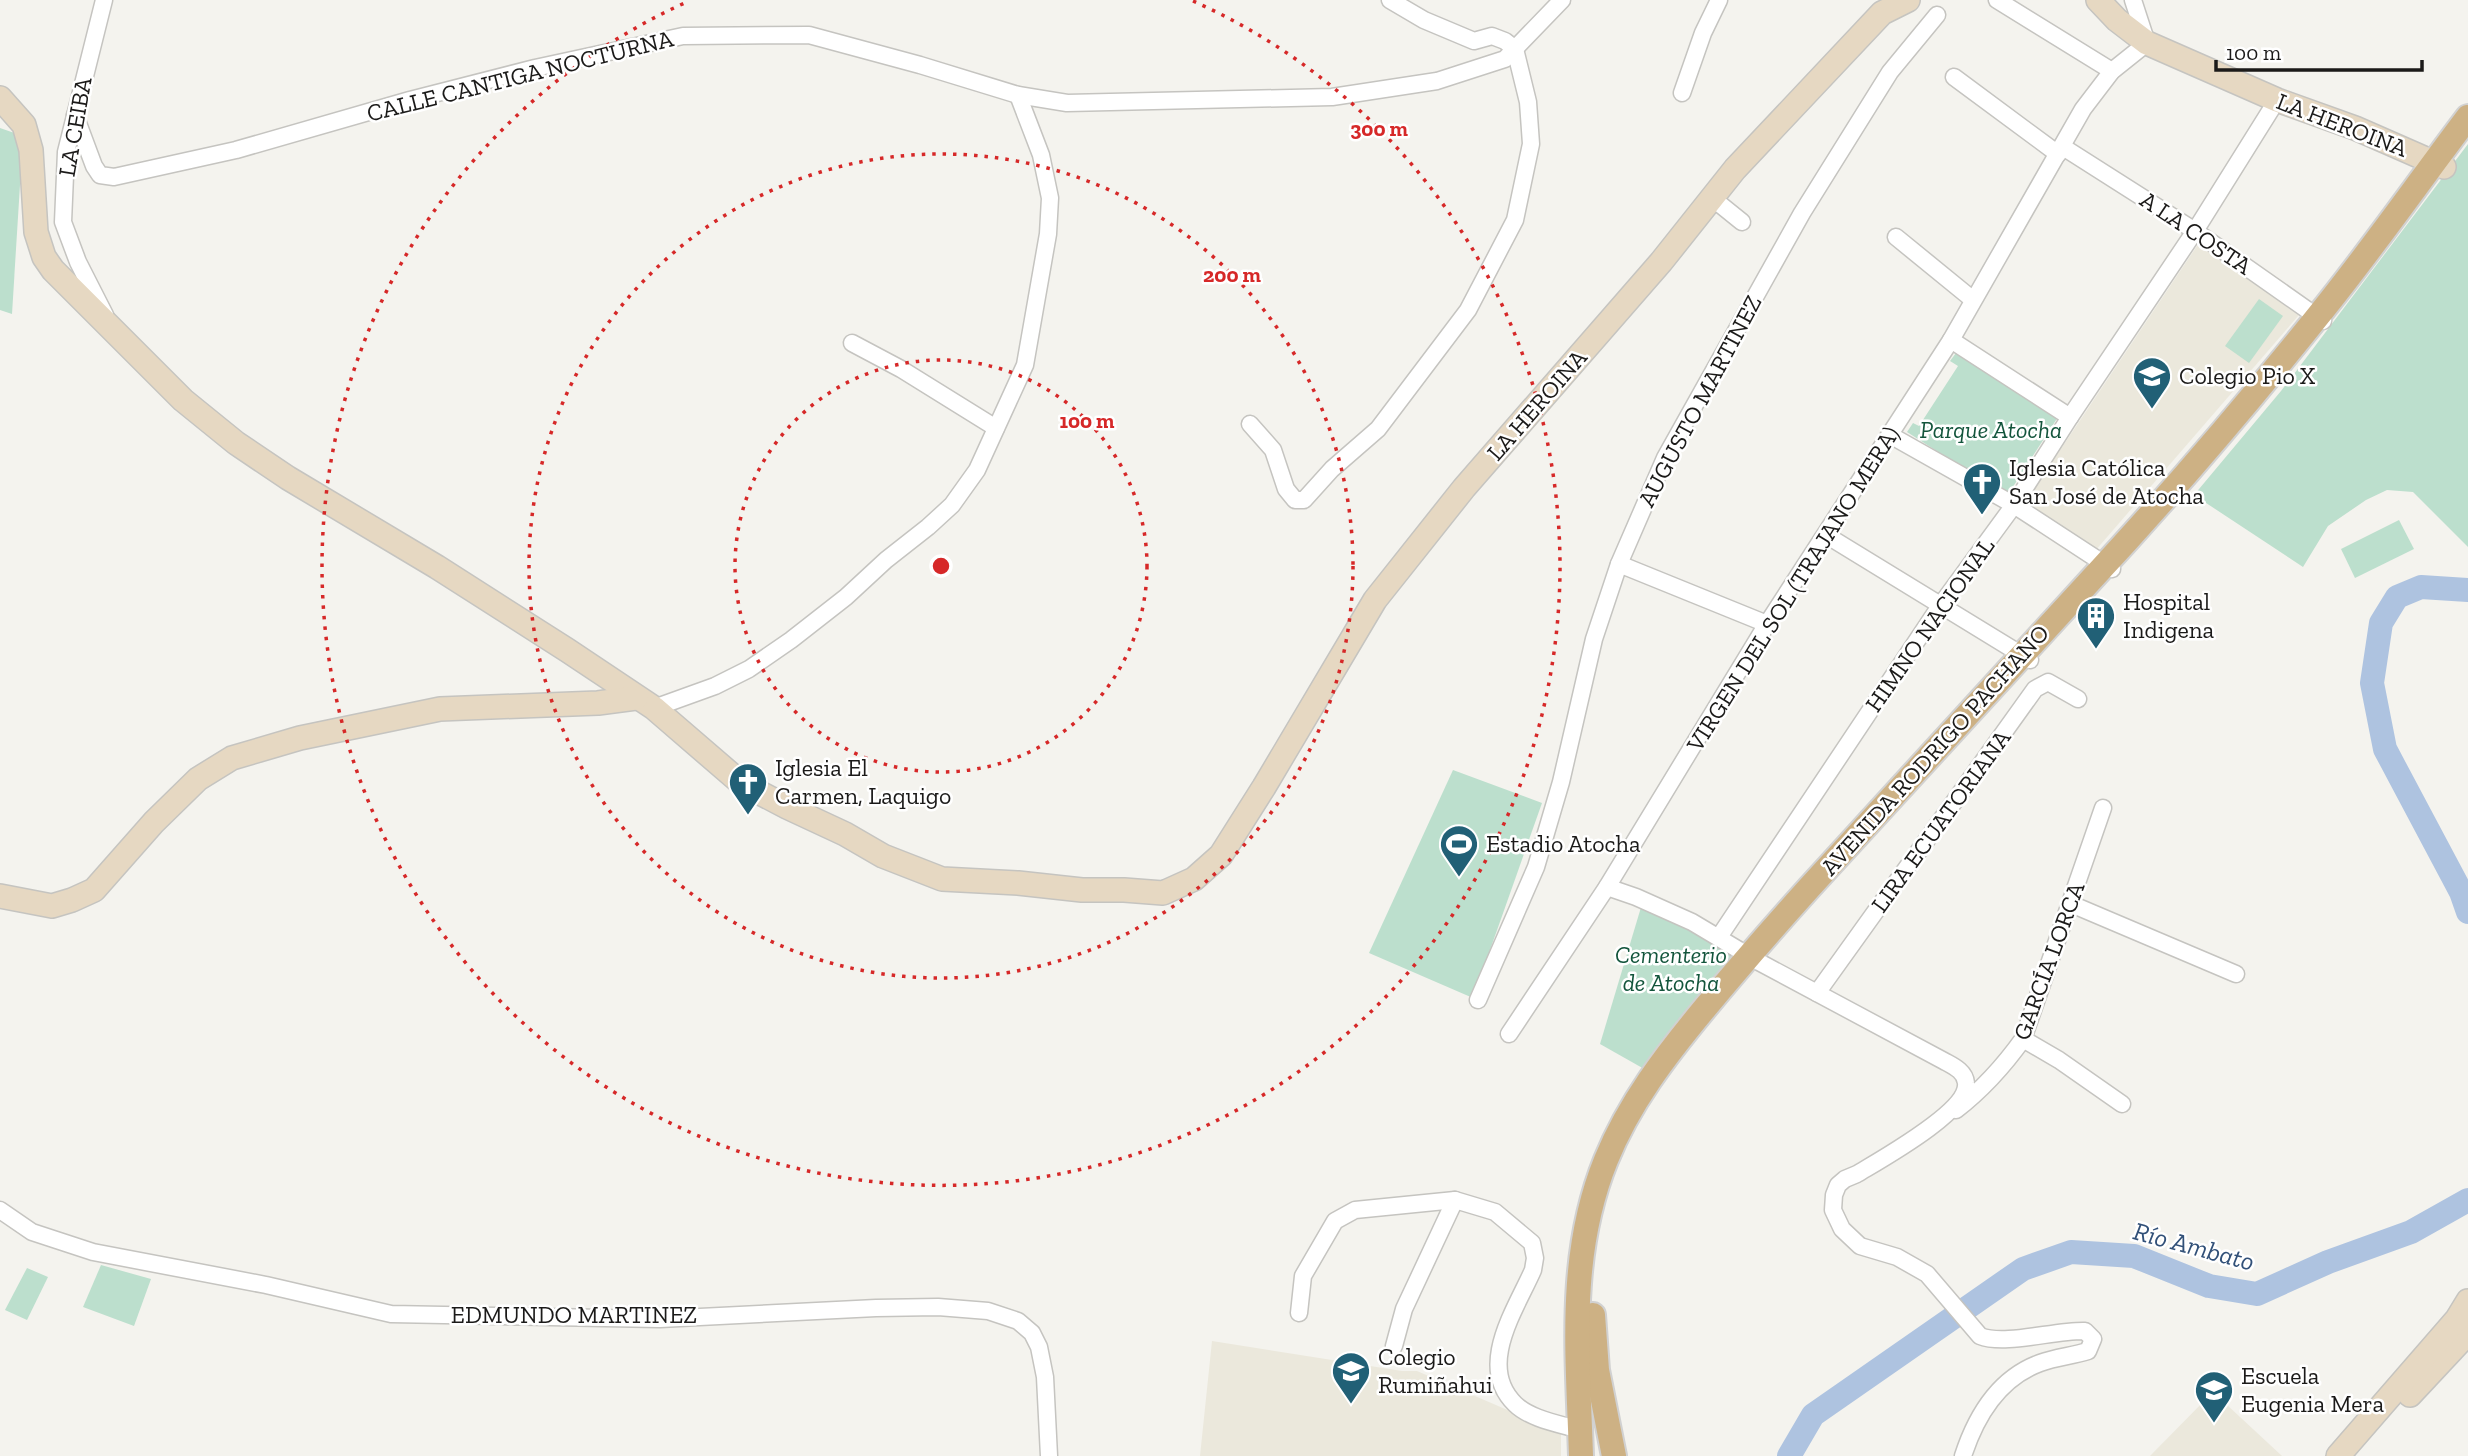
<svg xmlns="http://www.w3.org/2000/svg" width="2468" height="1456" font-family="'Zilla Slab',serif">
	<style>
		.built { fill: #ebe8dc }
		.green { fill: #bcdfcd }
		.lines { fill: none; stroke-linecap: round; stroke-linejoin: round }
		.river { stroke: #aec3e0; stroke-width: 24 }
		.street-casing { stroke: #c5c4c0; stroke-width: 19 }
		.secondary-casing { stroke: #c5c4c0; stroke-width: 26 }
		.primary-casing { stroke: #d1d1d1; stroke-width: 28 }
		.street { stroke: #fff; stroke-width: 16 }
		.secondary { stroke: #e6d8c2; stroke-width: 23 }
		.primary { stroke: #cdb184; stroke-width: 24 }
		.ring { fill: none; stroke: #d62828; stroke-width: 3.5; stroke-dasharray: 3.5 7 }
		.labels { text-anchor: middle; stroke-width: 5; stroke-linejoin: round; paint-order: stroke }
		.street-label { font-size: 24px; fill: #1b1a19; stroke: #fff }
		.poi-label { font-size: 24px; fill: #1b1a19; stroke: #fff; text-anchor: start }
		.park-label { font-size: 24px; font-style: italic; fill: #13553c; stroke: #fff }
		.water-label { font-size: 26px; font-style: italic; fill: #315078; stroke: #fff }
		.centre { fill: #d62828; stroke: #fff; stroke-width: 3.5 }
		.ring-label { font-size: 21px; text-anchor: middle; font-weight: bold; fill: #d62828; stroke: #fff; stroke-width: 5; stroke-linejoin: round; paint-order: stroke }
	</style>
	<rect width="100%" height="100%" fill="#f4f3ee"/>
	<g class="built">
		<polygon points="2199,243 2299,315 2095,551 2024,504"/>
		<polygon points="1212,1341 1402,1371 1417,1371 1561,1433 1561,1456 1200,1456"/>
		<polygon points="2213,1392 2282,1456 2150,1456"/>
	</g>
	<g class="green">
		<polygon points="0,128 23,136 12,314 0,310"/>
		<polygon points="2468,144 2468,547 2413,492 2387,490 2366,500 2328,526 2303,567 2194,495 2281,391"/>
		<polygon points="2259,299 2283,316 2249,363 2225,346"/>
		<polygon points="1956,353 2058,417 2007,496 1907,432 1913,423 1919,426 1958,366 1950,361"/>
		<polygon points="2399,520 2414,549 2355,578 2341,549"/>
		<polygon points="1453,770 1542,803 1473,998 1369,953"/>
		<polygon points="1642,904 1747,955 1646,1070 1600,1044"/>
		<polygon points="101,1265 151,1279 134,1326 83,1307"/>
		<polygon points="27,1268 48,1277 27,1320 5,1310"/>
	</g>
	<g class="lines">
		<g class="river">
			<polyline points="2468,590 2421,587 2397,597 2381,623 2372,683 2385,749 2461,892 2468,912"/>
			<polyline points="1789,1456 1813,1415 2023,1269 2071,1252 2134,1256 2209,1286 2257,1294 2328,1262 2411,1232 2468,1200"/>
		</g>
		<g class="street-casing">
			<g id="street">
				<polyline points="104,0 66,152 63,222 78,262 105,315"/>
				<polyline points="1997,0 2112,71"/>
				<polyline points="1954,77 2058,154"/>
				<polyline points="1682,93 1703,33 1719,0"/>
				<polyline points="75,115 94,166 100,175 114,177 236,150 410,100 535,68 683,36 809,35 920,65 1018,95 1067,103 1332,97 1437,81 1505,59 1562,0"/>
				<polyline points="2063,147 2195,231 2323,321"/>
				<polyline points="1711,197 1742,222"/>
				<polyline points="1896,237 1972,299"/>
				<polyline points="1951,340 2070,417"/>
				<polyline points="852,343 901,369 996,428"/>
				<polyline points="1250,424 1273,450 1286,489 1295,500 1304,500 1332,469 1378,429 1468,310 1515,220 1531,144 1528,102 1515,49 1505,41 1492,36 1474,41 1424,20 1390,0"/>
				<polyline points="1890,435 2014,505 2112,569"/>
				<polyline points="1826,535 2030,660"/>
				<polyline points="1619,564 1767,624"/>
				<polyline points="654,708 715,686 749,669 791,640 846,597 886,560 928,527 952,505 977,470 1025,365 1048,234 1050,198 1041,155 1018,95"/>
				<path d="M1607,887l29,10 56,25 67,40 185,99c9,5 21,10 22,22 3,28 -86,77 -109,91l-12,5 -7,6 -4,10 -1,15 9,19 18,17 37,11 30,17 53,62c25,10 75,-6 105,-5l8,8 -5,12c-16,5 -32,6 -48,12 -41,15 -64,53 -77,93"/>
				<polyline points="2071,904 2236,974"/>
				<polyline points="1719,937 1940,606 2014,505 2070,417 2195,231 2277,100"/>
				<polyline points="1817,993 2035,689 2048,682 2078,699"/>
				<polyline points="1478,1000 1536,867 1561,782 1594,639 1619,564 1665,458 1802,213 1890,72 1937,15"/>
				<polyline points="1509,1034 1607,887 1767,624 1951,340 2083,109 2112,71 2147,43 2133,0"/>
				<polyline points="2023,1039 2059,1060 2122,1104"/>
				<path d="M1956,1110c27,-21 47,-43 67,-71l80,-231"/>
				<polyline points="0,1210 32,1232 93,1252 266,1285 391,1314 660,1319 876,1308 938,1307 988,1311 1018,1321 1032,1333 1039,1347 1045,1377 1049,1456"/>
				<path d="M1299,1313l4,-37 32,-55 20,-11 100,-10 40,12 37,31 3,15 -2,12c-17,39 -57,96 -18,134 15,15 45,20 65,26"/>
				<polyline points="1394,1346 1404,1309 1455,1200"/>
			</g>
		</g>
		<g class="secondary-casing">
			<g id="secondary">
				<polyline points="2098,0 2117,20 2147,43 2277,100 2355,128 2444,167"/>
				<polyline points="0,98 24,125 31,150 36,232 44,257 53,270 183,400 236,443 288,478 437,567 567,650 654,708 741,783 787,807 845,834 883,856 942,879 1018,883 1082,890 1124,890 1163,893 1194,879 1221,855 1264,787 1375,600 1464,488 1661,262 1735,169 1882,13 1908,0"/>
				<polyline points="0,896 52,906 72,900 94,890 154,822 198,779 232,758 300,738 440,709 598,703 636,698"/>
				<polyline points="2410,1395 2468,1333"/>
				<polyline points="2338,1456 2457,1319 2468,1301"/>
			</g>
		</g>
		<g class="primary-casing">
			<g id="primary">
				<polyline points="1593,1315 1597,1370 1614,1456"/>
				<path d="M1581,1456c-3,-100 -14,-200 25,-296 23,-57 60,-105 99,-152 34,-41 68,-80 104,-120 93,-103 187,-205 281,-307 79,-85 155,-174 228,-265 52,-64 100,-133 150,-199"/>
			</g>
		</g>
		<use href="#street" class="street"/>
		<use href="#secondary" class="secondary"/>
		<use href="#primary" class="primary"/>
	</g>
	<g class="ring">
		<circle cx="941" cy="566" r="206"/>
		<circle cx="941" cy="566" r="412"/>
		<path d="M1193 1A619 619 0 1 1 689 1"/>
	</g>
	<defs>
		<g id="school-pin" transform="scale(2.0125)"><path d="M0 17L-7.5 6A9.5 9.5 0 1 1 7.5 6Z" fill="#216076" stroke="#fff"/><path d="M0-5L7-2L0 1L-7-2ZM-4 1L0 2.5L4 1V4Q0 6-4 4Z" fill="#fff"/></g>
		<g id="church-pin" transform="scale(2.0125)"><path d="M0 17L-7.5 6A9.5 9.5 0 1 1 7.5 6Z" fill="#216076" stroke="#fff"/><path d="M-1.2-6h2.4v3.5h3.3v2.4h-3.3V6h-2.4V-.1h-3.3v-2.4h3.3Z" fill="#fff"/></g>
		<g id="building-pin" transform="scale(2.0125)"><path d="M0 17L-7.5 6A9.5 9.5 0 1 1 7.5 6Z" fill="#216076" stroke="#fff"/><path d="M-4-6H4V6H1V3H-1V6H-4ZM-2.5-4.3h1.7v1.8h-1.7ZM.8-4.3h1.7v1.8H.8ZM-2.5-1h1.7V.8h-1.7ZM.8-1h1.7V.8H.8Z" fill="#fff"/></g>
		<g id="stadium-pin" transform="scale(2.0125)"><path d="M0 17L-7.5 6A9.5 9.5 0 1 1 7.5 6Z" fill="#216076" stroke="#fff"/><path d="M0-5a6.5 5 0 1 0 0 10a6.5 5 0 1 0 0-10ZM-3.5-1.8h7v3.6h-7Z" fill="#fff"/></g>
		<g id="university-pin" transform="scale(2.0125)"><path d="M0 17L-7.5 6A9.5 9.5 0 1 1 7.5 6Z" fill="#216076" stroke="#fff"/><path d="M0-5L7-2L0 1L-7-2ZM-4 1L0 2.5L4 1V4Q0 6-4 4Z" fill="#fff"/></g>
	</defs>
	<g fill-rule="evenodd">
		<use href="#school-pin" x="2152" y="376"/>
		<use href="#church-pin" x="1982" y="482"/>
		<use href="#building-pin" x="2096" y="616"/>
		<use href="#church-pin" x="748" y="782"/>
		<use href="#stadium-pin" x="1459" y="844"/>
		<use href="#university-pin" x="1351" y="1371"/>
		<use href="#school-pin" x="2214" y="1390"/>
	</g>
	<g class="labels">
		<g class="street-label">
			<text transform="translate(520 76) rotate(-14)" y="8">CALLE CANTIGA NOCTURNA</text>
			<text transform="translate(2342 125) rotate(21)" y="8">LA HEROINA</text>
			<text transform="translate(75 127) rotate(-80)" y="8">LA CEIBA</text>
			<text transform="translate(2196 233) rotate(34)" y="8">A LA COSTA</text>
			<text transform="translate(1700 401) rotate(-62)" y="8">AUGUSTO MARTINEZ</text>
			<text transform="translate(1537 405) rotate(-49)" y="8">LA HEROINA</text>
			<text transform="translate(1793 589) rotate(-58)" y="8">VIRGEN DEL SOL (TRAJANO MERA)</text>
			<text transform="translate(1930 625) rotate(-55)" y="8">HIMNO NACIONAL</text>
			<text transform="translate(1935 750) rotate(-48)" y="8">AVENIDA RODRIGO PACHANO</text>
			<text transform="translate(1941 821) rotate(-54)" y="8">LIRA ECUATORIANA</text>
			<text transform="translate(2049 961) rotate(-70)" y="8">GARCÍA LORCA</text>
			<text x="574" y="1323">EDMUNDO MARTINEZ</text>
		</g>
		<g class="poi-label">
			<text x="2179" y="384">Colegio Pio X</text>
			<text x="2009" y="476">Iglesia Católica<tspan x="2009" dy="28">San José de Atocha</tspan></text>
			<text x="2123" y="610">Hospital<tspan x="2123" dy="28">Indigena</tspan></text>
			<text x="775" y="776">Iglesia El<tspan x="775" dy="28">Carmen, Laquigo</tspan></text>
			<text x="1486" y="852">Estadio Atocha</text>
			<text x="1378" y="1365">Colegio<tspan x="1378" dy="28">Rumiñahui</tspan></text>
			<text x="2241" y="1384">Escuela<tspan x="2241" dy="28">Eugenia Mera</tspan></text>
		</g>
		<g class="park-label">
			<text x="1991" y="438">Parque Atocha</text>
			<text x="1671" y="963">Cementerio<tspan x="1671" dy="28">de Atocha</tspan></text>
		</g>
		<g class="water-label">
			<text transform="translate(2194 1246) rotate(15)" y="9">Río Ambato</text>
		</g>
	</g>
	<circle cx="941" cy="566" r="10" class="centre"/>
	<g class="ring-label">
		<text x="1379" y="136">300 m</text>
		<text x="1232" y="282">200 m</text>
		<text x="1087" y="428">100 m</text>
	</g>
	<path d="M2216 60v10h206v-10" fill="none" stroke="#1b1a19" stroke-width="3.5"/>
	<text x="2226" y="60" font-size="21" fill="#1b1a19" stroke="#ffffff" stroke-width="5" paint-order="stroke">100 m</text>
</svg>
